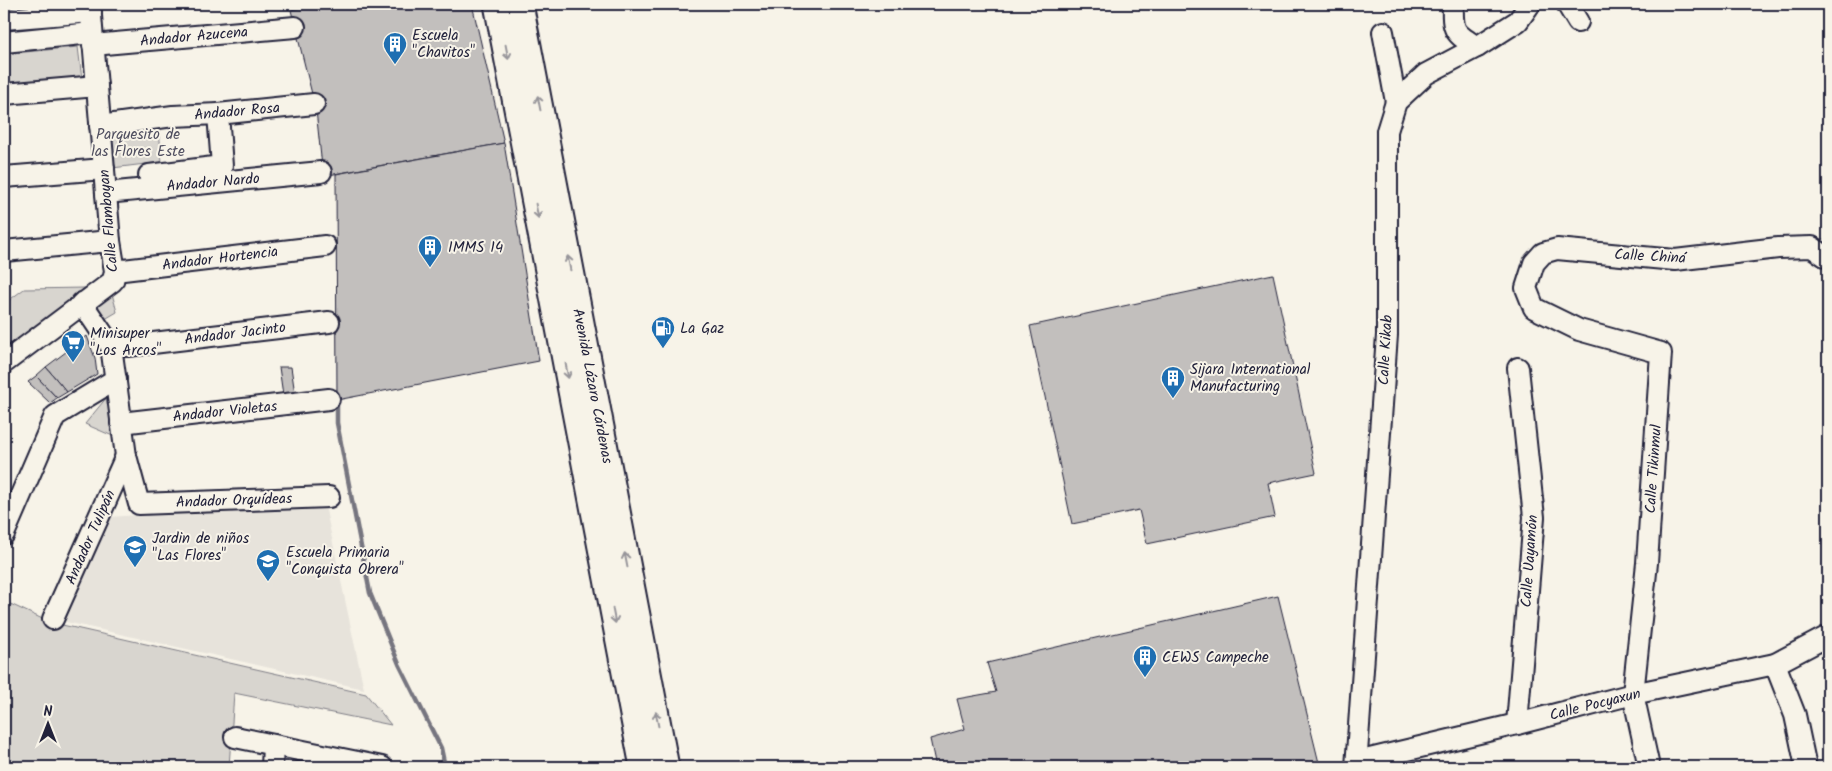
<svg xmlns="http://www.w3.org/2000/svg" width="1832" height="771" font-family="Kalam,sans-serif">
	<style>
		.built { fill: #e7e3db }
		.green { fill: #d8d5cf; stroke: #7d7c85 }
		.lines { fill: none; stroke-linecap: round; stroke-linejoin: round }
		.stream { stroke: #76747f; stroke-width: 4.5 }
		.building { fill: #c2bfbd; stroke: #22223b }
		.minor-casing { stroke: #22223b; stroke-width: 24 }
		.major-casing { stroke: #22223b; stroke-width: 29 }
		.minor { stroke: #f7f3e8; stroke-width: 20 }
		.major { stroke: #f7f3e8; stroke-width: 25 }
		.oneway { stroke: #97959a }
		.labels { text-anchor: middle; stroke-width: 4; stroke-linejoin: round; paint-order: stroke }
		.poi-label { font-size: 15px; fill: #22223b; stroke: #f7f3e8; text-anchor: start }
		.street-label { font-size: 15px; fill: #22223b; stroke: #f7f3e8 }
		.park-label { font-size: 15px; fill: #504f60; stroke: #f7f3e8 }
	</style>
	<rect width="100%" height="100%" fill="#f7f3e8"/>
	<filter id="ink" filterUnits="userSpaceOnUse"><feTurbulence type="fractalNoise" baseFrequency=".02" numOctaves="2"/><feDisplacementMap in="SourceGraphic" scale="10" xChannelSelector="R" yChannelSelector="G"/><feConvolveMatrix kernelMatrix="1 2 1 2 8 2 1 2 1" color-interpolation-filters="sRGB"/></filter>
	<g filter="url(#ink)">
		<polygon class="built" points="324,501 364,689 53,619 97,518"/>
		<g class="green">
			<polygon points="78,47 83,87 4,92 4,54"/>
			<polygon points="158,119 162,162 104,169 100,126"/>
			<polygon points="85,288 4,351 4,304 24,289"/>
			<polygon points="111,290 117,312 100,322 90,304"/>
			<polygon points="107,397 115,437 85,424"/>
			<polygon points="4,601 49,622 366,694 391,725 234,693 229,767 4,767"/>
		</g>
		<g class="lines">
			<g class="stream">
				<polyline points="298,4 301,14"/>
				<polyline points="337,400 337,423 370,593 399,664 441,748 445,767"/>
			</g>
		</g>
		<g class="building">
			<polygon points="322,4 472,4 504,143 323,176 316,110 291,10"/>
			<polygon points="504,143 539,361 337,400 336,174"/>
			<polygon points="1273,274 1316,473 1268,483 1275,517 1147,544 1139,510 1072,524 1030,326"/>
			<polygon points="87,336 95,358 97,374 67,392 46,367"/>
			<polygon points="46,367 67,392 57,398 36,376"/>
			<polygon points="279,367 291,367 295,394 283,395"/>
			<polygon points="36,376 57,398 50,403 28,382"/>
			<polygon points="1278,596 1320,767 936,767 930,739 965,729 957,699 996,692 987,663"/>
		</g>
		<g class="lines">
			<g class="minor-casing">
				<g id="minor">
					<path d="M1453,4c-1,27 1,29 24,43"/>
					<polyline points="1567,4 1578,22"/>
					<polyline points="4,19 91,12"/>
					<polyline points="1383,32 1396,102"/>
					<polyline points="4,42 92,33"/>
					<polyline points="93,45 295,27"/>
					<polyline points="4,94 97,86"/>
					<polyline points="100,126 173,116 218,114 314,104"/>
					<polyline points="149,175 222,166 218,114"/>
					<polyline points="4,177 104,169"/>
					<polyline points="106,193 321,172"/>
					<polyline points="4,251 110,241"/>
					<polyline points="115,271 325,246"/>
					<polyline points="82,303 111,346 126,456 139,504 329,497"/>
					<polyline points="111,346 128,346 329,322"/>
					<polyline points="4,363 113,281 115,271 110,241 90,4"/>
					<polyline points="121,423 329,399"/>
					<polyline points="4,534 55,416 116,379"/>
					<polyline points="53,619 126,456"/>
					<polyline points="1775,664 1795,715 1806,767"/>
					<polyline points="1517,724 1534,517 1518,368"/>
					<polyline points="235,737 382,767"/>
					<polyline points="1357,762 1517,724 1633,694 1775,664 1828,636"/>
					<polyline points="272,767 273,745"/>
					<polyline points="1356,767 1387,335 1387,131 1396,102 1426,74 1477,47 1518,21 1530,4"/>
					<polyline points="1649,767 1633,694 1647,563 1661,353 1579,330 1534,308 1526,288 1534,263 1543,253 1557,249 1675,260 1778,248 1812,247 1828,258"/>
				</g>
			</g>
			<g class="major-casing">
				<g id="major">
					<polyline points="497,4 643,767"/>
					<polyline points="520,4 666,767"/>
				</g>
			</g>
			<use href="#minor" class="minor"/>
			<use href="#major" class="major"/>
		</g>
		<defs><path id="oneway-shaft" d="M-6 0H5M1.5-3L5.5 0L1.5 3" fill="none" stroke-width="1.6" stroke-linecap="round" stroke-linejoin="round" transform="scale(1.25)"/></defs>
		<g class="oneway">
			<use href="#oneway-shaft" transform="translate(507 52) rotate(79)"/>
			<use href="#oneway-shaft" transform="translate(539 103) rotate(-101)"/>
			<use href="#oneway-shaft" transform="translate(537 211) rotate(79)"/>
			<use href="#oneway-shaft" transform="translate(569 263) rotate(-101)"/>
			<use href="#oneway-shaft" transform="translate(567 371) rotate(79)"/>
			<use href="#oneway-shaft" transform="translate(626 560) rotate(-101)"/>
			<use href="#oneway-shaft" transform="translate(614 616) rotate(79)"/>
			<use href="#oneway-shaft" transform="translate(657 719) rotate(-101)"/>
		</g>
	</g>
	<defs>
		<g id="building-pin" transform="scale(1.25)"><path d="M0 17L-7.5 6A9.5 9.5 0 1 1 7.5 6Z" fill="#1f6fb2" stroke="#f7f3e8"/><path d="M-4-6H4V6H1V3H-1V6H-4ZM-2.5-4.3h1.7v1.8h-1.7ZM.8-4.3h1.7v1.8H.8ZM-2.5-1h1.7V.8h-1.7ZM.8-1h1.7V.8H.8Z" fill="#fff"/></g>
		<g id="fuel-pin" transform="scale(1.25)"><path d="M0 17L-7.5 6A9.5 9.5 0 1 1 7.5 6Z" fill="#1f6fb2" stroke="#f7f3e8"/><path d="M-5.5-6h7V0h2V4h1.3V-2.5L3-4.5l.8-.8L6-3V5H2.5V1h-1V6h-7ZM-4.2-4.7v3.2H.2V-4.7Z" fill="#fff"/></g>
		<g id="supermarket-pin" transform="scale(1.25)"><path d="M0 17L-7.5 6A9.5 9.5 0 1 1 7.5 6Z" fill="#1f6fb2" stroke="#f7f3e8"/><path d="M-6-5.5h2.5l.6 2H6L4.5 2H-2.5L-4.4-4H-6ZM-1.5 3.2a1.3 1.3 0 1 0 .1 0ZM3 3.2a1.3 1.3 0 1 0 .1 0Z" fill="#fff"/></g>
		<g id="school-pin" transform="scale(1.25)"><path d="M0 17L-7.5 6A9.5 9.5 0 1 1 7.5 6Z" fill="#1f6fb2" stroke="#f7f3e8"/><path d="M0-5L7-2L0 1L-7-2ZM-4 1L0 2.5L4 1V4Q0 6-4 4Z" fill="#fff"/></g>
	</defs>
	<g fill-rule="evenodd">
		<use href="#building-pin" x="395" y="44"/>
		<use href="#building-pin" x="430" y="247"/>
		<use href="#fuel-pin" x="663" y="328"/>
		<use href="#supermarket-pin" x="73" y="342"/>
		<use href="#building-pin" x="1173" y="378"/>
		<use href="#school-pin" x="135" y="547"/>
		<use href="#school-pin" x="268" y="561"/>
		<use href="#building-pin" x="1145" y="657"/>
	</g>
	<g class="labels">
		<g class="poi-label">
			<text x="412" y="40">Escuela<tspan x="412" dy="17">"Chavitos"</tspan></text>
			<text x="448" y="252">IMMS 14</text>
			<text x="680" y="333">La Gaz</text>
			<text x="90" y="338">Minisuper<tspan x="90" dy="17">"Los Arcos"</tspan></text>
			<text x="1190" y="374">Sijara International<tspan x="1190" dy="17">Manufacturing</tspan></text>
			<text x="152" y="543">Jardin de niños<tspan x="152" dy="17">"Las Flores"</tspan></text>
			<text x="286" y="557">Escuela Primaria<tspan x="286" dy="17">"Conquista Obrera"</tspan></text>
			<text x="1162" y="662">CEWS Campeche</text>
		</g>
		<g class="street-label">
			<text transform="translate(194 36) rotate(-5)" y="5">Andador Azucena</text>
			<text transform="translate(237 111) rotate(-5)" y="5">Andador Rosa</text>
			<text transform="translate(213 182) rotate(-5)" y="5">Andador Nardo</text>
			<text transform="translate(108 221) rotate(-95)" y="5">Calle Flamboyan</text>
			<text transform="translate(1650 256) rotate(3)" y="5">Calle Chiná</text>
			<text transform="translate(220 258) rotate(-7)" y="5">Andador Hortencia</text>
			<text transform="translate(235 333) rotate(-7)" y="5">Andador Jacinto</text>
			<text transform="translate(1385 350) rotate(-87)" y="5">Calle Kikab</text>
			<text transform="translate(593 386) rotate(79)" y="5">Avenida Lázaro Cárdenas</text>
			<text transform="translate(225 411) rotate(-6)" y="5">Andador Violetas</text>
			<text transform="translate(1653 469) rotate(-86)" y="5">Calle Tikinmul</text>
			<text transform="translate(234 500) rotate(-2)" y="5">Andador Orquídeas</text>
			<text transform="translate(90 537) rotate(-66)" y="5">Andador Tulipán</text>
			<text transform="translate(1529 561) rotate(-86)" y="5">Calle Uayamón</text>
			<text transform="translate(1595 704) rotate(-14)" y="5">Calle Pocyaxun</text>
		</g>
		<g class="park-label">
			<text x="138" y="139">Parquesito de<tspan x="138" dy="17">las Flores Este</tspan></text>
		</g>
	</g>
	<rect width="1832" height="771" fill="none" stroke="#f7f3e8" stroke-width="20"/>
	<rect x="10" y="10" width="1812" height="751" fill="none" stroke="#22223b" stroke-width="2" filter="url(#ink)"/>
	<g transform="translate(48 724)" stroke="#f7f3e8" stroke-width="4" paint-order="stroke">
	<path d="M0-4L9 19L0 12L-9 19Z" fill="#22223b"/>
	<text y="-8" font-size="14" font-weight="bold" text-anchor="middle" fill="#22223b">N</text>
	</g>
</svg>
